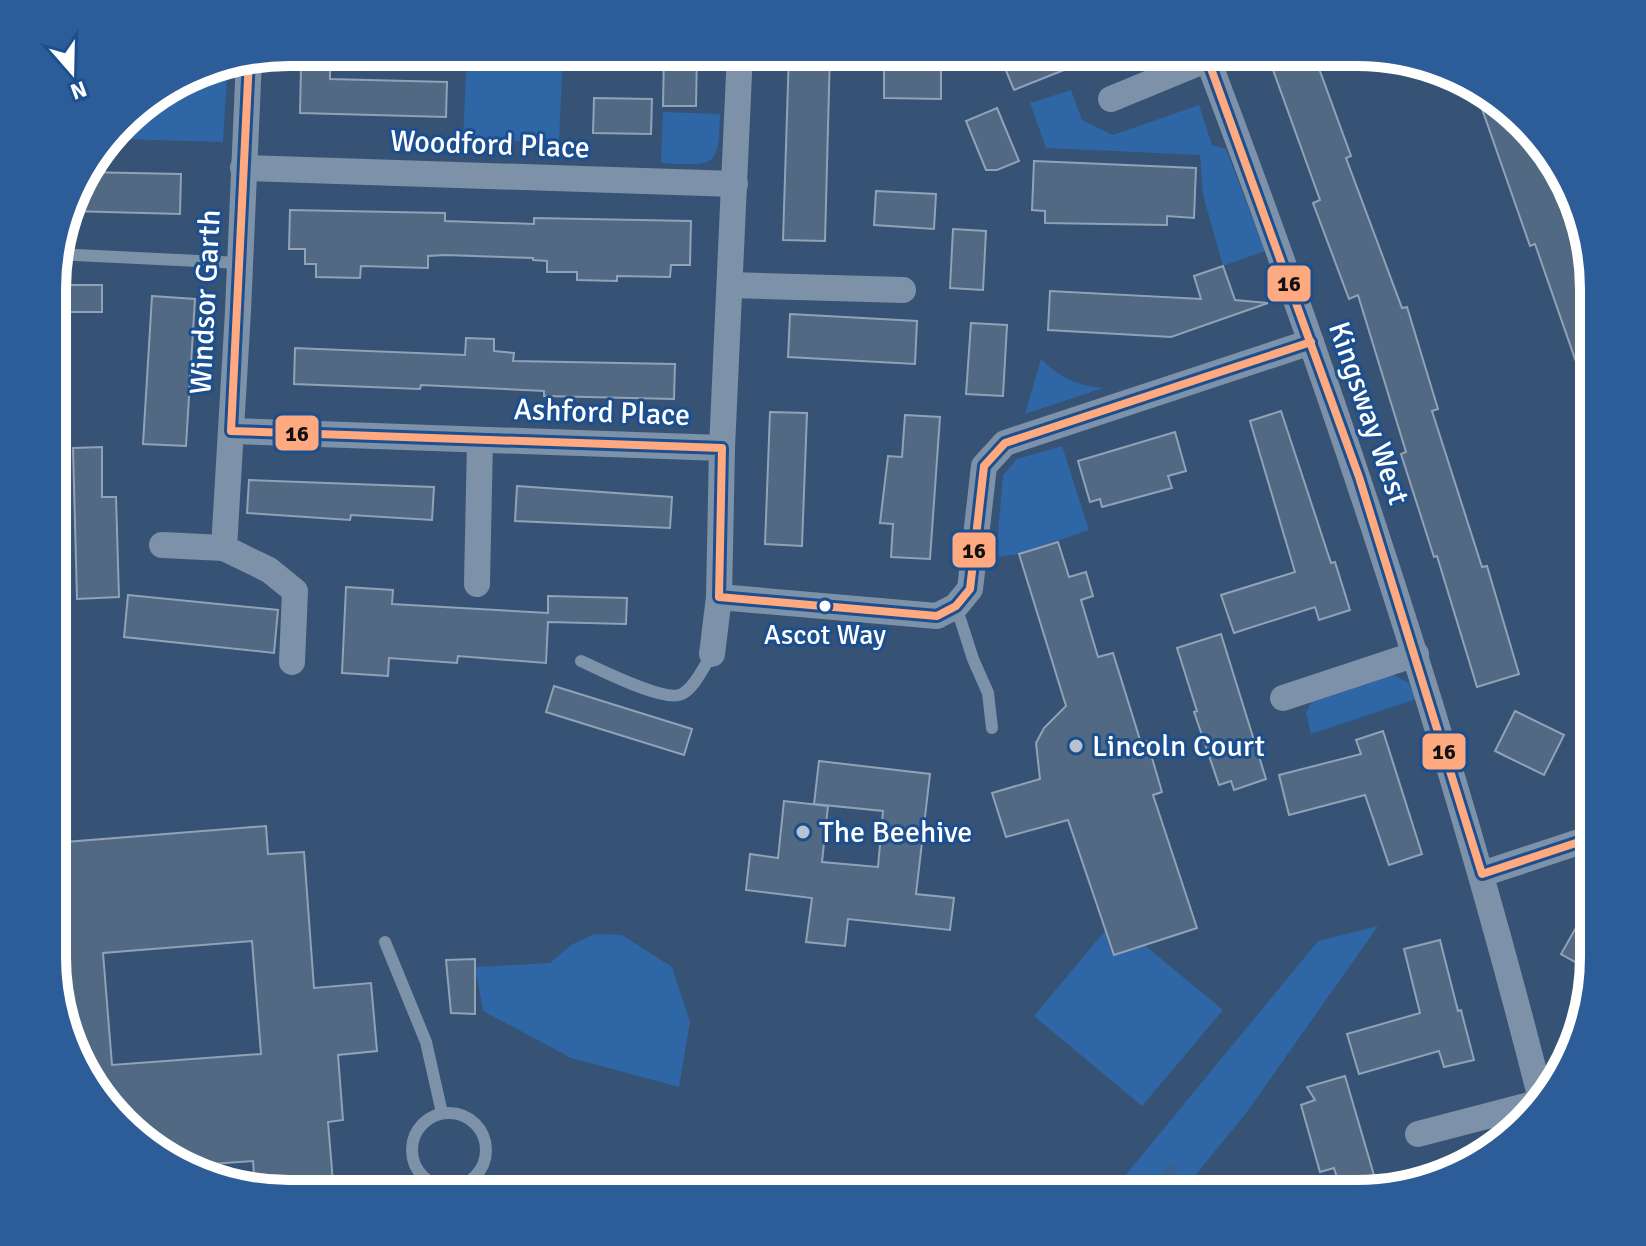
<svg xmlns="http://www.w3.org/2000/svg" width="1646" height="1246" font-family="Signika,sans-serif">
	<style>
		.green { fill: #2f66a5 }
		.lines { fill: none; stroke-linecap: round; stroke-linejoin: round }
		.stream { stroke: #3b618d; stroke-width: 10 }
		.building { fill: #526984; stroke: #92a2b6; stroke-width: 2; fill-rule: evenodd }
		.service { stroke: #7d92a8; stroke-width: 12 }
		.minor { stroke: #7d92a8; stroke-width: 26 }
		.bus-1-casing { stroke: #1b4f8f; stroke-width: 14 }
		.bus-1 { stroke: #ffa980; stroke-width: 8 }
		.bus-dot { fill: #fff; stroke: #1b4f8f; stroke-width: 3 }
		.poi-dot { fill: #b9c2ce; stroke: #1b4f8f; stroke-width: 3 }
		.labels { text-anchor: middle; stroke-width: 6; stroke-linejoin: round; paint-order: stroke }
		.bus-label { font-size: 28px; fill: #fff; stroke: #1b4f8f }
		.street-label { font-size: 30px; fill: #fff; stroke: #1b4f8f }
		.poi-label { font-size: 30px; fill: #fff; stroke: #1b4f8f; text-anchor: start }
		.rim { fill: none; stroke: #fff; stroke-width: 10 }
		.line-badge { stroke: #1b4f8f; stroke-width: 3 }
		.pale-badge-label { font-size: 22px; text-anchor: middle; font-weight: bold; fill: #111 }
	</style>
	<rect width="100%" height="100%" fill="#365274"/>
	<g class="green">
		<polygon points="467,52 563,52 559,143 463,139"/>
		<path d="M228,62l-5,80 -104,-3c0,-2 0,-11 1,-12 8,-20 87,-61 108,-65z"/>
		<polygon points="1071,90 1082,120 1113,135 1199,105 1212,145 1226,149 1265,251 1223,266 1203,195 1200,155 1046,148 1030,103"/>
		<path d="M663,112l57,2c-1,55 -6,52 -59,49z"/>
		<path d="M1041,359c16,18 38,27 62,29l-78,26z"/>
		<polygon points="1062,446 1089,530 1019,554 996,557 1003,475 1017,459"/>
		<polygon points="1394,675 1409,683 1416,699 1311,734 1306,713 1313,699"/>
		<polygon points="1114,920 1223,1010 1142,1106 1034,1016"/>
		<polygon points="1378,926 1247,1112 1180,1194 1110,1194 1318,941"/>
		<polygon points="594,934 622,935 672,967 690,1022 679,1087 571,1058 483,1011 475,967 550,963 571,945"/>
	</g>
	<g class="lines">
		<polyline class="stream" points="1152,1194 1172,1170"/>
	</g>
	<g class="building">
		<polygon points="789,52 830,52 825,241 783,240"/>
		<polygon points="1024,52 1104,52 1104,54 1014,90 1002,61"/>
		<polygon points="1313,52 1351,156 1346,158 1402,308 1407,307 1438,409 1432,411 1482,567 1487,566 1519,674 1477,687 1437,556 1434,557 1401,454 1406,452 1358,295 1349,299 1313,203 1320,200 1272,67"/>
		<polygon points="664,54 697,54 696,106 663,106"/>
		<polygon points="884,63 941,63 941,99 884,98"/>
		<polygon points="301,67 330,67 330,79 447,82 446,117 300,113"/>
		<polygon points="1474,86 1513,110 1538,144 1580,259 1587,256 1594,288 1594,401 1590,402 1535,244 1530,246"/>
		<polygon points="594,98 652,99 651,134 593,133"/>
		<polygon points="997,108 1019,161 997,170 986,170 966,121"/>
		<polygon points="1034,161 1196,168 1194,218 1167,216 1167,225 1045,223 1045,211 1032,210"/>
		<polygon points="83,172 181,174 180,214 70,211"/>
		<polygon points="876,191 936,194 934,229 874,225"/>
		<polygon points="290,210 445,213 445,221 534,224 534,218 691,221 690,265 671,265 670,277 617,276 617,281 577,280 577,272 547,272 547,261 533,260 533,258 445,255 428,256 428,268 361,266 360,278 316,277 316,264 305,264 305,249 289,249"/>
		<polygon points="953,229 986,231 983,290 950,288"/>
		<polygon points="1223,266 1235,300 1268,303 1171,337 1048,330 1050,291 1201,299 1194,276"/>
		<rect x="54" y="285" width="48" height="27"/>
		<polygon points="152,296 195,299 186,446 143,444"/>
		<polygon points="790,314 917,321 915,364 788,357"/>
		<polygon points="971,323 1007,325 1003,396 966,394"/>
		<polygon points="466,338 494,339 494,351 514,353 513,361 675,364 674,399 544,396 544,391 421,385 420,389 294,384 295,348 465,355"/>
		<polygon points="1281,411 1331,563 1335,562 1350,610 1319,620 1315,607 1234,633 1221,595 1295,572 1250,421"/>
		<polygon points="770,412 807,413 802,546 765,544"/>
		<polygon points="905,415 940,417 930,559 891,557 893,524 880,523 888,456 902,457"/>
		<polygon points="1175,432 1186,471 1168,476 1172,488 1102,507 1100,499 1090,502 1078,461"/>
		<polygon points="102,447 102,497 116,497 119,597 77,599 73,448"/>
		<polygon points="249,480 434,487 432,520 351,515 350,520 247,513"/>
		<polygon points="517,486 672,497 670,528 515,521"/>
		<polygon points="1058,542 1069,577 1086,572 1093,596 1081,600 1098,657 1113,653 1141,743 1147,741 1162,792 1153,795 1197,928 1114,955 1068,820 1006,837 992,793 1040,779 1036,743 1044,728 1066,706 1019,554"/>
		<polygon points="346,587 393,590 392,604 548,613 548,596 627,598 626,624 548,622 546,663 458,656 457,663 389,658 388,676 342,673"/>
		<polygon points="128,595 278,610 274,653 124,637"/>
		<polygon points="1221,634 1266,779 1234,790 1231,781 1219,785 1194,712 1197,711 1177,648"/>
		<polygon points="554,686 692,729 684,755 546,712"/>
		<polygon points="1515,711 1564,735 1544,775 1495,751"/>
		<polygon points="1383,731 1422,854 1389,865 1365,795 1289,815 1279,775 1361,754 1356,740"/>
		<polygon points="819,761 930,774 916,894 954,898 950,930 848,919 845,946 806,942 812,898 746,890 750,854 778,858 784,801 828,806 822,862 878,867 883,811 814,804"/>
		<path d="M266,826l2,28 36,-2 10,136 57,-5 6,68 -39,4 5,65 -15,2 6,72h-60l-19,-5 -2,-28 -71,5 -49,-30 -56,-74 -24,-89v-130zM252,941l9,113 -149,11 -9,-112z"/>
		<polygon points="1594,896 1593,953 1593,972 1561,954"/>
		<polygon points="1440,940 1458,1011 1461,1010 1474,1060 1444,1067 1439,1051 1359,1074 1347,1034 1420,1013 1404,949"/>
		<polygon points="475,959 475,1014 451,1013 446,960"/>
		<polygon points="1345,1076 1378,1189 1357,1194 1342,1194 1334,1168 1320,1172 1301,1105 1315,1100 1307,1087"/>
	</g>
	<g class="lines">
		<g class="service">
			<polyline points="857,55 857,52"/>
			<polyline points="55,254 240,263"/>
			<polyline points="956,606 973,659 988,693 992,728"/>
			<path d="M581,661c20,9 84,42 101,33 13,-7 22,-28 30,-40"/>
			<polyline points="385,942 426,1042 442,1113"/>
			<circle cx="449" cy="1150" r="37"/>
		</g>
		<g class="minor">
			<path d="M1205,52c131,345 247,694 337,1051"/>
			<polyline points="249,59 238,311 224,548 269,570 295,591 292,662"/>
			<polyline points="1111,99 1208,59"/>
			<polyline points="243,168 735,184"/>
			<polyline points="730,285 903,290"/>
			<polyline points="231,431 722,448"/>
			<polyline points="162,545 224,548"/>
			<polyline points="477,584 480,441"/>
			<polyline points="719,597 937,616 956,606 970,589 984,466 1005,443 1311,342"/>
			<polyline points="712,654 719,597 722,448 740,52"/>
			<polyline points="1283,698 1416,654"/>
			<polyline points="1482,874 1594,837"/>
			<polyline points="1418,1134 1541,1102"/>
		</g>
		<g class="bus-1-casing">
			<g id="bus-1">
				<polyline points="1205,52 1359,477 1482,874 1594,837"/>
				<polyline points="249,59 231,431 722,448 719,597 937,616 956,606 970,589 984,466 1005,443 1311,342"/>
			</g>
		</g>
		<use href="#bus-1" class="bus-1"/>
	</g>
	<circle class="bus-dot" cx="825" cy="606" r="7"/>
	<g class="poi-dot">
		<circle cx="1076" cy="746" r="8"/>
		<circle cx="803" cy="832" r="8"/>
	</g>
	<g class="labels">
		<g class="bus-label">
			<text x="825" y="644">Ascot Way</text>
		</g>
		<g class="street-label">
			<text transform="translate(490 144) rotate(2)" y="10">Woodford Place</text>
			<text transform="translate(205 302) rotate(-87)" y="10">Windsor Garth</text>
			<text transform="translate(602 412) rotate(2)" y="10">Ashford Place</text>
			<text transform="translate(1369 413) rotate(71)" y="10">Kingsway West</text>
		</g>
		<g class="poi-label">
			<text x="1092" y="756">Lincoln Court</text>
			<text x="819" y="842">The Beehive</text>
		</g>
	</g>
	<path d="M0 0H1646V1246H0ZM289 66H1357A223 223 0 0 1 1580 289V957A223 223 0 0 1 1357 1180H289A223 223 0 0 1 66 957V289A223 223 0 0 1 289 66Z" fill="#2d5d98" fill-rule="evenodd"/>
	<path class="rim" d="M289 66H1357A223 223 0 0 1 1580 289V957A223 223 0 0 1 1357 1180H289A223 223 0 0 1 66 957V289A223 223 0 0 1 289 66Z"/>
	<g class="line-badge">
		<rect x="1266" y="264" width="46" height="39" rx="8" fill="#ffa980"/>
		<rect x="274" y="414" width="46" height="38" rx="8" fill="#ffa980"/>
		<rect x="951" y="531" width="46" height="38" rx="8" fill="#ffa980"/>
		<rect x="1421" y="732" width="46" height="39" rx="8" fill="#ffa980"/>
	</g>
	<g class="pale-badge-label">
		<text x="1289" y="291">16</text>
		<text x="297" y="441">16</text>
		<text x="974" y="558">16</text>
		<text x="1444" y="759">16</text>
	</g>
	<g transform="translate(72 72) rotate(160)" stroke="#1b4f8f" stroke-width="6" paint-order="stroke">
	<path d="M0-6L14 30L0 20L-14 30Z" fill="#ffffff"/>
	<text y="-12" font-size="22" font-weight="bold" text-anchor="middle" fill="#ffffff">N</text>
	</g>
</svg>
